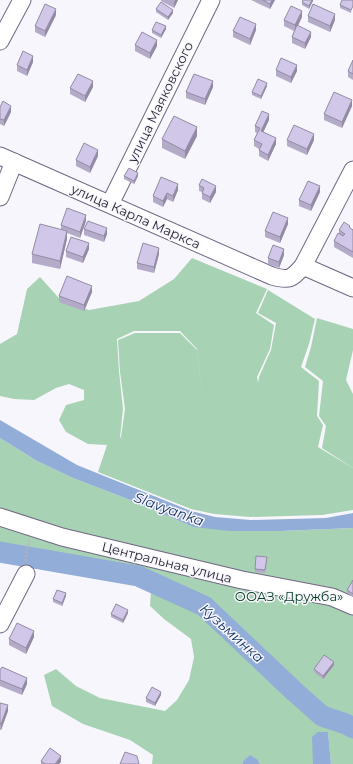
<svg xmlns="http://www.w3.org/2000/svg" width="353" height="764" font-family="Montserrat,sans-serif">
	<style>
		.green { fill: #a8d2b4; fill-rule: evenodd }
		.water { fill: #92add8 }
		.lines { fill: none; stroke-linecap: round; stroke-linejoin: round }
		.river { stroke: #92add8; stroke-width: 21 }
		.minor-casing { stroke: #706685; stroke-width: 19 }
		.path { stroke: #b4b1ba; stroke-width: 2; stroke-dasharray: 2 2; stroke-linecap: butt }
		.minor { stroke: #fff; stroke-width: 17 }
		.wall { fill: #b4abc8 }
		.shaded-wall { fill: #928ba3 }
		.building { fill: #d1c7e9; stroke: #928ba3 }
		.labels { text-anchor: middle; stroke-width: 3; stroke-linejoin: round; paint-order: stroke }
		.street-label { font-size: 13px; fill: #221e2a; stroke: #f8f6fd }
		.park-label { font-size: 13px; fill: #023c1d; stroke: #f8f6fd }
		.water-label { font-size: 14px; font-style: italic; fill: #123366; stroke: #f8f6fd }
	</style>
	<rect width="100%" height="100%" fill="#f8f6fd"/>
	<g class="green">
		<path d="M192,258l75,31 -11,24 18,12 -4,24 -13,28 1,6 1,-6 12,-27 5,-27 -18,-10 10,-23 47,29 -6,25 -8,23 18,14 -2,35 6,9 -5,22 35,21v42l-31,5 -72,2 -36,-3 -23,-5 -93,-37 9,-27 -19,-1 -22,-12 -7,-12 7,-15 18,-5v-10l-15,-6 -13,4 -22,12 -20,-1 -14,-3v-52l17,-10 10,-45 13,-12 18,20 14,8 17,5 50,-9 35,-22zM134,331h46l17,18 8,66 -8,-65 -17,-17h-45l-17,7 2,32 5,37 -4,28 -1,1 3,-29 -4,-38 -2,-32z"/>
		<polygon points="317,318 353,329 353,350 346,380 353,394 353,468 322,448 326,426 319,416 323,381 305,367 311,347"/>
		<polygon points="0,438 37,461 73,478 138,503 193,527 280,531 353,528 353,764 331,764 328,732 313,752 313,764 260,764 258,760 242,761 243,764 152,764 153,755 130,740 83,724 52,706 44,675 56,669 76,686 100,698 165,711 177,700 189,680 194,657 191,639 164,619 150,606 151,591 160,586 138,576 0,552"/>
	</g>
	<g class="water">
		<polygon points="0,420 77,465 191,511 215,517 251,520 326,518 353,513 353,528 280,531 230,531 193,527 138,503 73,478 37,461 0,438"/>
		<polygon points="318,732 328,732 331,764 313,764 312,737"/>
		<polygon points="250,755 258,760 260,764 243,764 242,762"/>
	</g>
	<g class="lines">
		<polyline class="river" points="0,552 138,576 204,606 295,692 322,716 346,724 353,728"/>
		<g class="minor-casing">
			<g id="minor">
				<polyline points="0,41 22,0"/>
				<path d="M0,156l272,120c17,5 20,3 31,-10l50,-96"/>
				<polyline points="0,197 14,162"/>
				<polyline points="110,204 211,0"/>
				<polyline points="303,266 353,288"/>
				<polyline points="0,517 62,537 242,580 332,597 353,606"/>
				<polyline points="0,624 26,574"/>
			</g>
		</g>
		<polyline class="path" points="25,561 29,540"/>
		<use href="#minor" class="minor"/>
	</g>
	<g class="wall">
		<polygon points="161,0 178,0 174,8 161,1"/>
		<polygon points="251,0 275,0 270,9"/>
		<polygon points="313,0 309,9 302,5 302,2"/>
		<polygon points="353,0 351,13 340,8 340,5"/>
		<polygon points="156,9 173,13 168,20 156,12"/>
		<polygon points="56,15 45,37 35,32 35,26"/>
		<polygon points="308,16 335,20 330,32 308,22"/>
		<polygon points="302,17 298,26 311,37 305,49 292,43 292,37 294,31 284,26 284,20"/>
		<polygon points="166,29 161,38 152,33 152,30"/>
		<polygon points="256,30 250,45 233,37 233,31"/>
		<polygon points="135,45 157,46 150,59 135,51"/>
		<polygon points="353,60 353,80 348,77 348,71"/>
		<polygon points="33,62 27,76 17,71 17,65"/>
		<polygon points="276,70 297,71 291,83 276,76"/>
		<polygon points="267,86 261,99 252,95 252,92"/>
		<polygon points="93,87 85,102 70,94 70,88"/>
		<polygon points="213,87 205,105 186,98 186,92"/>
		<polygon points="352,106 342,128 324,120 324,114"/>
		<polygon points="0,107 11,112 4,126 0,124"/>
		<polygon points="269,120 263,132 276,144 268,161 259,156 259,149 254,146 254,140 257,133 255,132 255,126"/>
		<polygon points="197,136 185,159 162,148 162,139"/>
		<polygon points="287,140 314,140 307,155 287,146"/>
		<polygon points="98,156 90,173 76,166 76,160"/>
		<polygon points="124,176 138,176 134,184 124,179"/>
		<polygon points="199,185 216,192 210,203 202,199 202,192 199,191"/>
		<polygon points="178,190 173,202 167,199 163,207 153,202 153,196"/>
		<polygon points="320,192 311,211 299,206 299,200"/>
		<polygon points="86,221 80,238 67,233 67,239 60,269 32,263 32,254 61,229 61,225"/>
		<polygon points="288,224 280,243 265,237 265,231"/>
		<polygon points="350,228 353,230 353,258 334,247 334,241 339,234 339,230"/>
		<polygon points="84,229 107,234 104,242 84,235"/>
		<polygon points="89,249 83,263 66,257 66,251"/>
		<polygon points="159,254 154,273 137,269 137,263"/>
		<polygon points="284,255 279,268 268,264 268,258"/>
		<polygon points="92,292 84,311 59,302 59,296"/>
		<polygon points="267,560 265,573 255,572 255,569"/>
		<polygon points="353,580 353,597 347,593 347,590"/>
		<polygon points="66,596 62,606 53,602 53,599"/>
		<polygon points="128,613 123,623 111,617 111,614"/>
		<polygon points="34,637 26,654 9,645 9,639"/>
		<polygon points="334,665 323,679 314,672 314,669"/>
		<polygon points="0,670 27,684 22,695 0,686"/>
		<polygon points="161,695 155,706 146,702 146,698"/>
		<polygon points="0,703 8,711 1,730 0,730"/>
		<polygon points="41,761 61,762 59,764 41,764"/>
	</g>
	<g class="shaded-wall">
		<polygon points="175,0 178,0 174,8 174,2"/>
		<polygon points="272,0 275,0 270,9 270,4"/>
		<polygon points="312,0 313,0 313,1 309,9 309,6"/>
		<polygon points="56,9 56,15 45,37 45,31"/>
		<polygon points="173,10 173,13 168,20 168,17"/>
		<polygon points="302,11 302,17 295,31 295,25"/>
		<polygon points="335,14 335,20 330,32 330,26"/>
		<polygon points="256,24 256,30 250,45 250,39"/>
		<polygon points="166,26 166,29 161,38 161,35"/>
		<polygon points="311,32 311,37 305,49 305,43"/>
		<polygon points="157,40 157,46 150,59 150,53"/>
		<polygon points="33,56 33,62 27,76 27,70"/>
		<polygon points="297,65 297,71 291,83 291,77"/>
		<polygon points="93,81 93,87 85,102 85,96"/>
		<polygon points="213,81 213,87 205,105 205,99"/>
		<polygon points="267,83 267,86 261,99 261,96"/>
		<polygon points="352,100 352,106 342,128 342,122"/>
		<polygon points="11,106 11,112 4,126 4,120"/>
		<polygon points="269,114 269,120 261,137 261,131"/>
		<polygon points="197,127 197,136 185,159 185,151"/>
		<polygon points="314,134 314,140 307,155 307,149"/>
		<polygon points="276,138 276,144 268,161 268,155"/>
		<polygon points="98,150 98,156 90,173 90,167"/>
		<polygon points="138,173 138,176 134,184 134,181"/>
		<polygon points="178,184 178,190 173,202 173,196"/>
		<polygon points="216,186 216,192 210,203 210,197"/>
		<polygon points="320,186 320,192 311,211 311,205"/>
		<polygon points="167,193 167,199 163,207 163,201"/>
		<polygon points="86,215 86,221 80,238 80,232"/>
		<polygon points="288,218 288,224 280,243 280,237"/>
		<polygon points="107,228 107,234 104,242 104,236"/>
		<polygon points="67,231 67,239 60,269 60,261"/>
		<polygon points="89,243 89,249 83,263 83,257"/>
		<polygon points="159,248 159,254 154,273 154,267"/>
		<polygon points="284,249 284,255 279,268 279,262"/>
		<polygon points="92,286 92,292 84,311 84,305"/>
		<polygon points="66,593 66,596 62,606 62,603"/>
		<polygon points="128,610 128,613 123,623 123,620"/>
		<polygon points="34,631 34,637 26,654 26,648"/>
		<polygon points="334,662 334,665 323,679 323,676"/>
		<polygon points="27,678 27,684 22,695 22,689"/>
		<polygon points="161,692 161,695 155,706 155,703"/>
		<polygon points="8,705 8,711 1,730 1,724"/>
		<polygon points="61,756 61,762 59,764 55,764"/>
	</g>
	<g class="building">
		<polygon points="263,0 272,0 270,4"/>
		<polygon points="303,0 312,0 309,6 302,2"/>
		<polygon points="342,0 353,0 353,6 351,10 340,5"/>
		<polygon points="161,2 173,10 168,17 156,9"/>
		<polygon points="45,4 56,9 45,31 35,26"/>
		<polygon points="313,4 335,14 330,26 308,16"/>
		<polygon points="291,6 302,11 295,25 284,20"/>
		<polygon points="240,17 256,24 250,39 233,31"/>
		<polygon points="156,22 166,26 161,35 152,30"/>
		<polygon points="297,25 311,32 305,43 292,37"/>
		<polygon points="142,32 157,40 150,53 135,45"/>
		<polygon points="23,51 33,56 27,70 17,65"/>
		<polygon points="281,58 297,65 291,77 276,70"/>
		<polygon points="353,60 353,74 348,71"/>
		<polygon points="78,74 93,81 85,96 70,88"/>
		<polygon points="194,74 213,81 205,99 186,92"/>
		<polygon points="258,79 267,83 261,96 252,92"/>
		<polygon points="334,92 352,100 342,122 324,114"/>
		<polygon points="3,101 11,106 4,120 0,119 0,107"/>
		<polygon points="262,111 269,114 261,131 276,138 268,155 259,150 262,144 254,140 260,128 255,126"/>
		<polygon points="174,116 197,127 185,151 162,139"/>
		<polygon points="294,125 314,134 307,149 287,140"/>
		<polygon points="84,143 98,150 90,167 76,160"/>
		<polygon points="129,168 138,173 134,181 124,176"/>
		<polygon points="161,177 178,184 173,196 167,193 163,201 153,196"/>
		<polygon points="202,179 216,186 210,197 202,193 204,188 199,185"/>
		<polygon points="308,181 320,186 311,205 299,200"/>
		<polygon points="67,208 86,215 80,232 61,225"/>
		<polygon points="273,212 288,218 280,237 265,231"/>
		<polygon points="88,221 107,228 104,236 84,229"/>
		<polygon points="344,222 350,226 349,227 353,230 353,252 334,241 338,233 343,236 345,234 339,230"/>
		<polygon points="40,224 67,231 60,261 32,254"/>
		<polygon points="71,237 89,243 83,257 66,251"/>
		<polygon points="143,243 159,248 154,267 137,263"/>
		<polygon points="273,245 284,249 279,262 268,258"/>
		<polygon points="67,276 92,286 84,305 59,296"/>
		<polygon points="256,556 267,557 265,570 255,569"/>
		<polygon points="353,580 353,594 347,590"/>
		<polygon points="57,590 66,593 62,603 53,599"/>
		<polygon points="116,604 128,610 123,620 111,614"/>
		<polygon points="17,623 34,631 26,648 9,639"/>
		<polygon points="324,655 334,662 323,676 314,669"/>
		<polygon points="2,667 27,678 22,689 0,680 0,670"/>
		<polygon points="152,687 161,692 155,703 146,698"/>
		<polygon points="0,703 8,705 1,724 0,724"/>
		<polygon points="50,748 61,756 55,764 45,764 41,761"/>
		<polygon points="125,752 137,756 139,764 120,764"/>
	</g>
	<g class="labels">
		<g class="street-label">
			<text transform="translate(160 102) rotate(-64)" y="5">улица Маяковского</text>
			<text transform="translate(136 216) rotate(24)" y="5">улица Карла Маркса</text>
			<text transform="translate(167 562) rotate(14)" y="5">Центральная улица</text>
		</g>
		<g class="park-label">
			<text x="289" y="601">ООАЗ «Дружба»</text>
		</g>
		<g class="water-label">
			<text transform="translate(169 509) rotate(20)" y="5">Slavyanka</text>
			<text transform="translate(232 633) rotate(42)" y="5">Кузьминка</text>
		</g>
	</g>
</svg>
